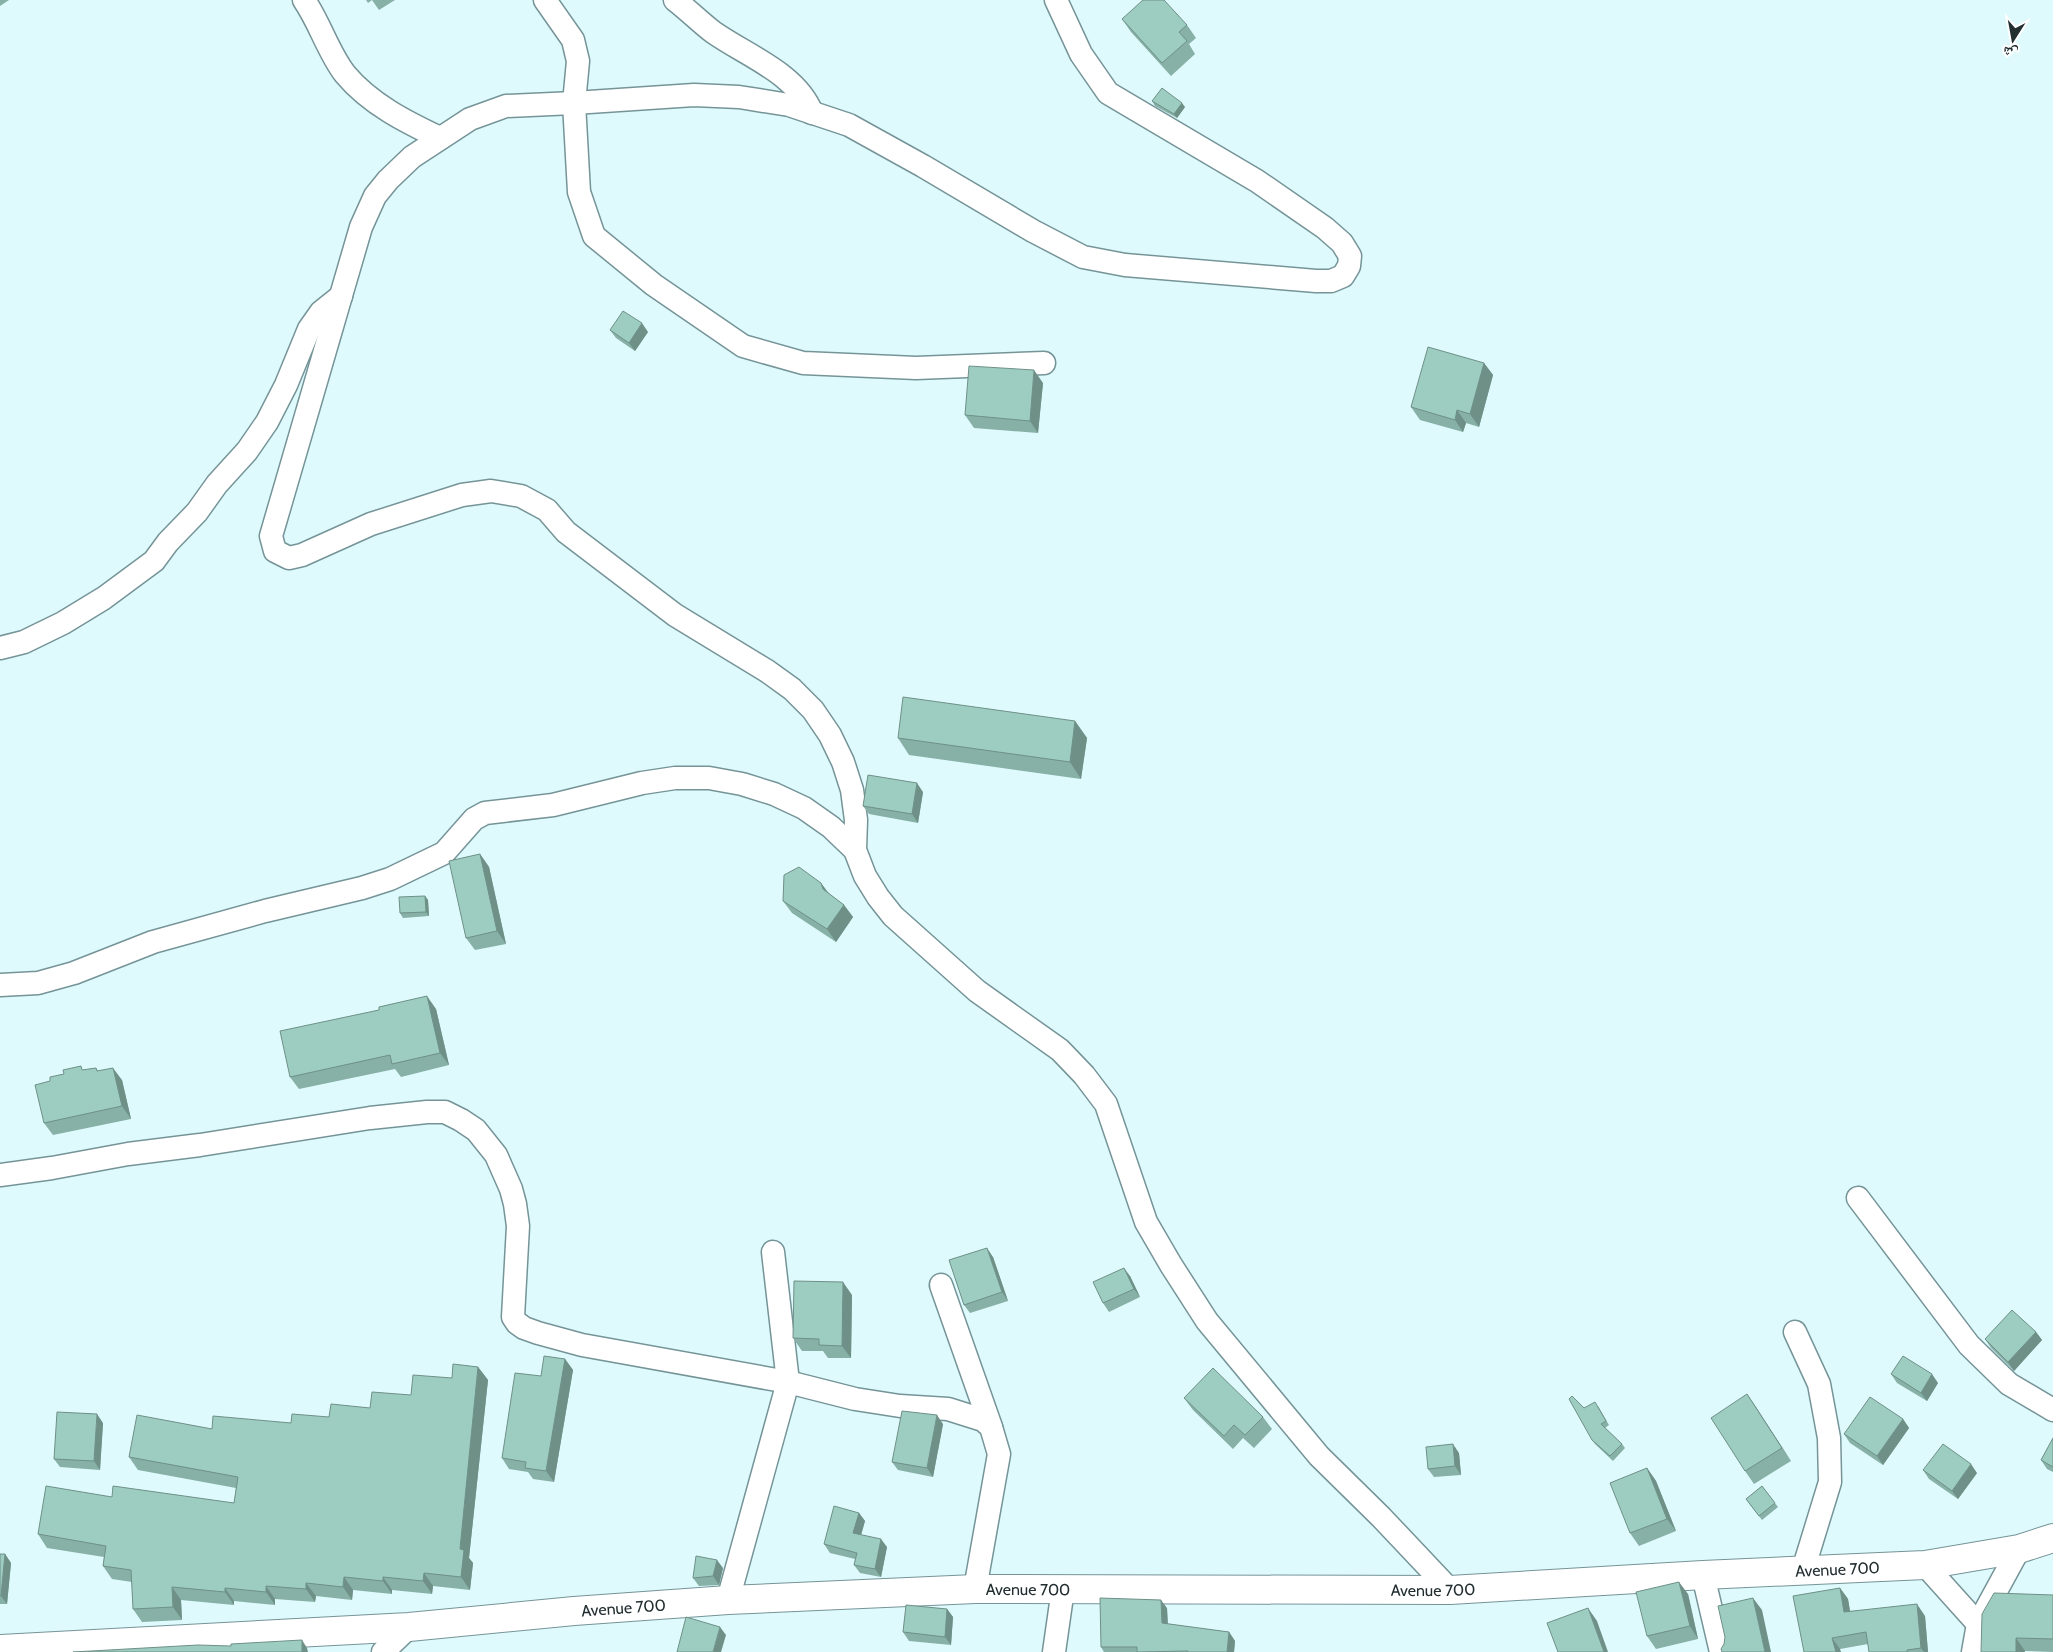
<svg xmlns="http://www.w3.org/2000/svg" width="2053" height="1652" font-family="Cabin,'Noto Naskh Arabic',sans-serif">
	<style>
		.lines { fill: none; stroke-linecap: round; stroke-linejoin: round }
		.minor-casing { stroke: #759498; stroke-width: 25 }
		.major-casing { stroke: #759498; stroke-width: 30 }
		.minor { stroke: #fff; stroke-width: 22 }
		.major { stroke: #fff; stroke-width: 28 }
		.wall { fill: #87b0a6 }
		.shaded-wall { fill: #6e9087 }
		.building { fill: #9dcdc1; stroke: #6e9087 }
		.labels { text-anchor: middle; stroke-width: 4.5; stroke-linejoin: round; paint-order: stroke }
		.street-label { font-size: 16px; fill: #222e30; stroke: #fff }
	</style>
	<rect width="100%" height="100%" fill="#dffafd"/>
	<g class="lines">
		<g class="minor-casing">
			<g id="minor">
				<path d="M304,0c16,23 24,52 41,74 25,30 61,48 95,64"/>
				<polyline points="545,0 573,40 578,61 574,103 579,192 594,236 654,285 743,346 803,363 916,368 1044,363"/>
				<path d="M675,0c13,10 25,22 38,32 34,24 83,41 99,81"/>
				<polyline points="1056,0 1081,54 1108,93 1257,181 1325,228 1342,243 1350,256 1349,266 1343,276 1331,281 1316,281 1125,265 1083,257 1033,231 923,166 849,125 789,105 739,97 694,95 574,103 506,106 470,119 412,157 388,180 375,196 361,227 271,536 275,551 289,558 302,555 371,524 462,495 491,491 521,496 547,510 566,532 675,615 767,671 792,689 813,710 830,735 843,762 852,790 856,820 855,850 865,876 878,897 893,916 977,991 1060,1050 1084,1075 1106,1104 1146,1222 1171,1265 1207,1321 1319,1456 1381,1517 1450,1590"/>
				<polyline points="0,648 24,642 63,623 104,598 154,561 168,542 197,512 217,484 247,451 267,422 286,385 309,329 321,312 341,296"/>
				<polyline points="0,985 38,983 74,973 153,942 265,911 362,888 390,879 444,853 474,819 485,813 553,805 642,783 675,778 709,778 742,784 774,794 804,808 831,827 855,850"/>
				<polyline points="0,1175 52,1168 128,1154 200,1145 370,1118 427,1112 445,1112 461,1120 476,1130 496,1155 511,1189 515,1204 518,1226 513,1317 517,1323 524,1328 538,1333 582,1345 788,1382 855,1399 900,1406 948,1409 983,1420 991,1427 999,1454 975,1589"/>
				<polyline points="1858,1198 1969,1345 2009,1384 2053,1410"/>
				<polyline points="941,1285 991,1427"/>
				<polyline points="1795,1332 1819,1384 1829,1438 1830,1482 1803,1570"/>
				<polyline points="1925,1565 1978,1624"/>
				<polyline points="1703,1575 1721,1652"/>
				<polyline points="728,1600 788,1382 773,1252"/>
				<polyline points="383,1652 409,1627"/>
				<polyline points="1054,1652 1063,1589"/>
				<polyline points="1973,1652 1978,1624 2019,1549"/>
			</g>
		</g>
		<g class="major-casing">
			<g id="major">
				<path id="s1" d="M0,1649l409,-22 165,-16 154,-11 247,-11 475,1 253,-15 222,-10 94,-16 34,-11"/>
			</g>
		</g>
		<use href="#minor" class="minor"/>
		<use href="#major" class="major"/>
	</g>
	<g class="wall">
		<polygon points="0,0 9,0 0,6"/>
		<polygon points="366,0 395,0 379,10 372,0 368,3"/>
		<polygon points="1122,19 1187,25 1196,38 1189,44 1195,54 1171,76 1131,32"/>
		<polygon points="1152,101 1185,107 1177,118 1155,106"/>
		<polygon points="610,330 648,332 635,351 616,338"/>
		<polygon points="1484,363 1493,375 1479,427 1466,423 1463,432 1420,420 1411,407"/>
		<polygon points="1043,383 1038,433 974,428 965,415"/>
		<polygon points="1075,721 1087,738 1081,779 909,755 898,738"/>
		<polygon points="923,792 918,823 869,814 863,806"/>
		<polygon points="480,854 489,867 506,944 475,950 466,938"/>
		<polygon points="821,883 828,893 844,905 853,917 836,942 792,913 783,901"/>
		<polygon points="425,896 428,900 429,916 403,918 400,913"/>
		<polygon points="436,1009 449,1065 401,1077 395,1069 299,1089 290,1077"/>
		<polygon points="96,1068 98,1071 122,1080 131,1119 53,1135 44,1123 50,1081 84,1070"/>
		<polygon points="993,1257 1008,1301 970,1313 964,1305"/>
		<polygon points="1130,1276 1140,1297 1109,1312 1103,1303"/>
		<polygon points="852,1295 851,1358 828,1358 823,1351 802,1351 793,1338"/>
		<polygon points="2036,1332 2042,1340 2014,1371 1991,1348 1985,1339"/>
		<polygon points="565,1359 573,1370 554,1482 533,1479 528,1472 509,1469 502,1458 541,1376"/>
		<polygon points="478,1367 488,1380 469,1558 473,1563 470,1590 433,1586 432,1594 392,1590 392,1594 353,1590 352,1600 316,1596 315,1602 275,1599 275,1605 234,1601 234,1605 181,1600 182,1620 142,1622 133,1609 132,1582 112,1579 103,1566 104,1557 47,1548 38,1534 112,1497 234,1503 236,1488 138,1470 129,1457 212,1429 291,1423 329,1417 370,1408 411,1395"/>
		<polygon points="1891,1374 1938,1383 1927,1401 1897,1383"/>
		<polygon points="1747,1394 1791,1461 1754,1484 1745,1471"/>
		<polygon points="1184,1398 1263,1417 1272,1429 1254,1448 1243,1438 1233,1449 1193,1410"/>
		<polygon points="1598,1406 1609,1425 1605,1428 1622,1444 1625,1448 1613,1461 1595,1444 1592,1440 1584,1408"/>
		<polygon points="1903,1419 1909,1428 1883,1465 1850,1443 1844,1434"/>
		<polygon points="103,1423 100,1470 60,1467 54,1459"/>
		<polygon points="943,1424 933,1477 898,1470 892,1462"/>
		<polygon points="2053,1438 2053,1472 2047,1469 2041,1460"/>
		<polygon points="1459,1453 1461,1475 1434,1477 1428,1469"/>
		<polygon points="1647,1468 1656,1481 1676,1531 1639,1546 1630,1533"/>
		<polygon points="1923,1470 1977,1473 1958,1499 1929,1479"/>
		<polygon points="1762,1486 1778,1507 1762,1520 1746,1499"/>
		<polygon points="859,1513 865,1521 861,1535 887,1547 881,1577 860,1573 854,1565 855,1559 830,1553 824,1544"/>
		<polygon points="0,1554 5,1554 11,1563 7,1604 0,1604"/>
		<polygon points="723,1568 719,1585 699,1586 693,1578"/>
		<polygon points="1840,1588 1848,1599 1850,1611 1925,1616 1928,1652 1869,1652 1868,1644 1840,1649 1804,1652"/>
		<polygon points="1688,1594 1698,1639 1656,1649 1647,1636"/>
		<polygon points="2053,1595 2053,1652 2025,1651 2025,1652 1981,1652"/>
		<polygon points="1167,1608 1168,1624 1229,1632 1235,1641 1234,1652 1104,1652 1101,1647"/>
		<polygon points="947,1609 953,1617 951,1645 909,1641 903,1632"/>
	</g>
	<g class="shaded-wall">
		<polygon points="1182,103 1185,107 1177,118 1174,114"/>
		<polygon points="642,323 648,332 635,351 629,343"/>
		<polygon points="1484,363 1493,375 1479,427 1470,414"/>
		<polygon points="1034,370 1043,383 1038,433 1030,421"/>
		<polygon points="1457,410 1466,423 1463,432 1455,420"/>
		<polygon points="1075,721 1087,738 1081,779 1070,762"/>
		<polygon points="917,783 923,792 918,823 912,814"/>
		<polygon points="480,854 489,867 506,944 497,931"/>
		<polygon points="821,883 830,895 823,889"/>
		<polygon points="425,896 428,900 429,916 426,912"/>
		<polygon points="844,905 853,917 836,942 827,929"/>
		<polygon points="427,996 436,1009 449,1065 440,1053"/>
		<polygon points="113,1068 122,1080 131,1119 122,1106"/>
		<polygon points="987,1248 993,1257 1008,1301 1002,1292"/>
		<polygon points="1124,1268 1130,1276 1140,1297 1134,1289"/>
		<polygon points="843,1282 852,1295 851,1358 842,1346"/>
		<polygon points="2036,1332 2042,1340 2014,1371 2008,1362"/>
		<polygon points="565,1359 573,1370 554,1482 546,1471"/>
		<polygon points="478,1367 488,1380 469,1558 473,1563 470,1590 461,1577 460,1549"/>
		<polygon points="1932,1374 1938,1383 1927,1401 1921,1393"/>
		<polygon points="1747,1394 1756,1407 1791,1461 1782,1448"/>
		<polygon points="97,1414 103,1423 100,1470 94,1461"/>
		<polygon points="937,1415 943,1424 933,1477 927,1468"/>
		<polygon points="1903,1419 1909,1428 1883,1465 1877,1456"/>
		<polygon points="1453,1444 1459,1453 1461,1475 1455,1466"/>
		<polygon points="1971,1464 1977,1473 1958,1499 1952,1491"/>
		<polygon points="1647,1468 1656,1481 1676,1531 1667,1519"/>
		<polygon points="859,1513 865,1521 859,1542 853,1533"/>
		<polygon points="881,1539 887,1547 881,1577 875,1569"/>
		<polygon points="5,1554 11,1563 7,1604 1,1596"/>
		<polygon points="717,1560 723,1568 719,1585 713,1576"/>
		<polygon points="424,1573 433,1586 432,1594 423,1581"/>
		<polygon points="344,1577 353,1590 352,1600 343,1587"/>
		<polygon points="383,1577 392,1590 392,1594 383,1581"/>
		<polygon points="1679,1582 1688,1594 1698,1639 1690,1626"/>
		<polygon points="306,1583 316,1596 315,1602 306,1589"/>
		<polygon points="266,1586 275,1599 275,1605 266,1592"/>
		<polygon points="172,1587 181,1600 182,1620 173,1607"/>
		<polygon points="225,1588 234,1601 234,1605 225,1592"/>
		<polygon points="1840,1588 1848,1599 1852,1623 1844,1612"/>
		<polygon points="1753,1598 1762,1610 1771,1652 1765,1652"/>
		<polygon points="1161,1600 1167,1608 1168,1632 1162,1623"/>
		<polygon points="1917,1604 1925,1616 1928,1652 1924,1652 1921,1648"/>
		<polygon points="1588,1608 1597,1621 1608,1652 1604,1652"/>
		<polygon points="947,1609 953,1617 951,1645 945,1637"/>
		<polygon points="720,1627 726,1635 721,1652 713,1652"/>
		<polygon points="1229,1632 1235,1641 1234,1652 1227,1652"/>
		<polygon points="1832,1638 1840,1649 1841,1652 1836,1652"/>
		<polygon points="2016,1638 2025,1651 2025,1652 2016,1652"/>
		<polygon points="302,1640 307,1648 308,1652 302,1652"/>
	</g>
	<g class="building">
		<polygon points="1143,0 1164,0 1187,25 1179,32 1187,41 1162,63 1122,19"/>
		<polygon points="1162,88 1182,103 1174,114 1152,101"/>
		<polygon points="623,311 642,323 629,343 610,330"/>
		<polygon points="1428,347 1484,363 1470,414 1457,410 1455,420 1411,407"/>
		<polygon points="969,366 1034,370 1030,421 965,415"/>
		<polygon points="903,697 1075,721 1070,762 898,738"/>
		<polygon points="868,775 917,783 912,814 863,806"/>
		<polygon points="480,854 497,931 466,938 449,861"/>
		<polygon points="799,867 821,883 823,889 844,905 827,929 783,901 784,875"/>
		<polygon points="425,896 426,912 400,913 399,897"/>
		<polygon points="427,996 440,1053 392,1064 390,1055 290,1077 280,1031 379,1010 379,1007"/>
		<polygon points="81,1066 82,1070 96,1068 97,1071 113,1068 122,1106 44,1123 35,1085 50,1081 50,1077 64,1074 63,1070"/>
		<polygon points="987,1248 1002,1292 964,1305 949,1260"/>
		<polygon points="1124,1268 1134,1289 1103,1303 1093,1282"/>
		<polygon points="794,1281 843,1282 842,1346 819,1345 819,1339 793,1338"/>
		<polygon points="2012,1310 2036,1332 2008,1362 1985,1339"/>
		<polygon points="544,1356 565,1359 546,1471 525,1468 526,1462 502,1458 515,1373 541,1376"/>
		<polygon points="1903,1356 1932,1374 1921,1393 1891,1374"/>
		<polygon points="453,1364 478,1367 460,1549 464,1550 461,1577 424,1573 423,1581 383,1577 383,1581 344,1577 343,1587 306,1583 306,1589 266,1586 266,1592 225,1588 225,1592 172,1587 173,1607 133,1609 131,1570 103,1566 106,1546 38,1534 46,1486 112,1497 113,1486 234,1503 238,1477 129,1457 137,1415 212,1429 213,1416 291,1423 292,1414 329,1417 331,1404 370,1408 372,1392 411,1395 413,1375 452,1378"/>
		<polygon points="1213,1368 1263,1417 1245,1435 1234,1425 1224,1436 1184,1398"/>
		<polygon points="1747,1394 1782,1448 1745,1471 1711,1418"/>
		<polygon points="1572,1396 1584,1408 1595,1402 1606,1421 1601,1424 1622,1444 1610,1456 1592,1440 1569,1399"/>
		<polygon points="1870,1397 1903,1419 1877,1456 1844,1434"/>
		<polygon points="902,1411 937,1415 927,1468 892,1462"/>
		<polygon points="57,1412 97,1414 94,1461 54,1459"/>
		<polygon points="2053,1438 2053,1467 2041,1460"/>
		<polygon points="1453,1444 1455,1466 1428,1469 1426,1447"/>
		<polygon points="1943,1444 1971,1464 1952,1491 1923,1470"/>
		<polygon points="1647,1468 1667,1519 1630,1533 1610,1483"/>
		<polygon points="1762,1486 1775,1503 1759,1516 1746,1499"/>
		<polygon points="834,1506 859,1513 853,1533 881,1539 875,1569 854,1565 857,1553 824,1544"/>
		<polygon points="0,1554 5,1554 1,1596 0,1596"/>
		<polygon points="696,1556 717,1560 713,1576 693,1578"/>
		<polygon points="1679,1582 1690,1626 1647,1636 1636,1592"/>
		<polygon points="1840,1588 1844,1612 1917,1604 1921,1648 1907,1650 1907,1652 1869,1652 1866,1632 1832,1638 1836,1652 1804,1652 1793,1596"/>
		<polygon points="1994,1593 2053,1595 2053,1639 2016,1638 2016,1652 1981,1652 1982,1614"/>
		<polygon points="1100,1598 1161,1600 1162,1623 1229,1632 1227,1652 1188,1652 1188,1651 1137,1652 1137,1647 1101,1647"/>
		<polygon points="1753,1598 1765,1652 1722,1652 1721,1649 1724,1644 1725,1637 1718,1606"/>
		<polygon points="906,1605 947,1609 945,1637 903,1632"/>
		<polygon points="1588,1608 1604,1652 1558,1652 1547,1623"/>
		<polygon points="686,1617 720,1627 713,1652 677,1652"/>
		<polygon points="302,1640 302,1652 73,1652 198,1645 231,1646 231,1644"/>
	</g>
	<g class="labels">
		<g class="street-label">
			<text dy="6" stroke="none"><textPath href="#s1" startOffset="1840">Avenue 700</textPath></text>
			<text dy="6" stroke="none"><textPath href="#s1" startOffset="1030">Avenue 700</textPath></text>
			<text dy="6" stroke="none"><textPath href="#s1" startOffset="1435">Avenue 700</textPath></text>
			<text dy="6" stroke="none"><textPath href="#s1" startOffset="625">Avenue 700</textPath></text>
		</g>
	</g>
	<g transform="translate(2013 40) rotate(191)" stroke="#ffffff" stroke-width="4" paint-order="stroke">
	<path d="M0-4L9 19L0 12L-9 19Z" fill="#222e30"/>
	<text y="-8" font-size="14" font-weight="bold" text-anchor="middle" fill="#222e30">ش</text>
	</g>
</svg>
